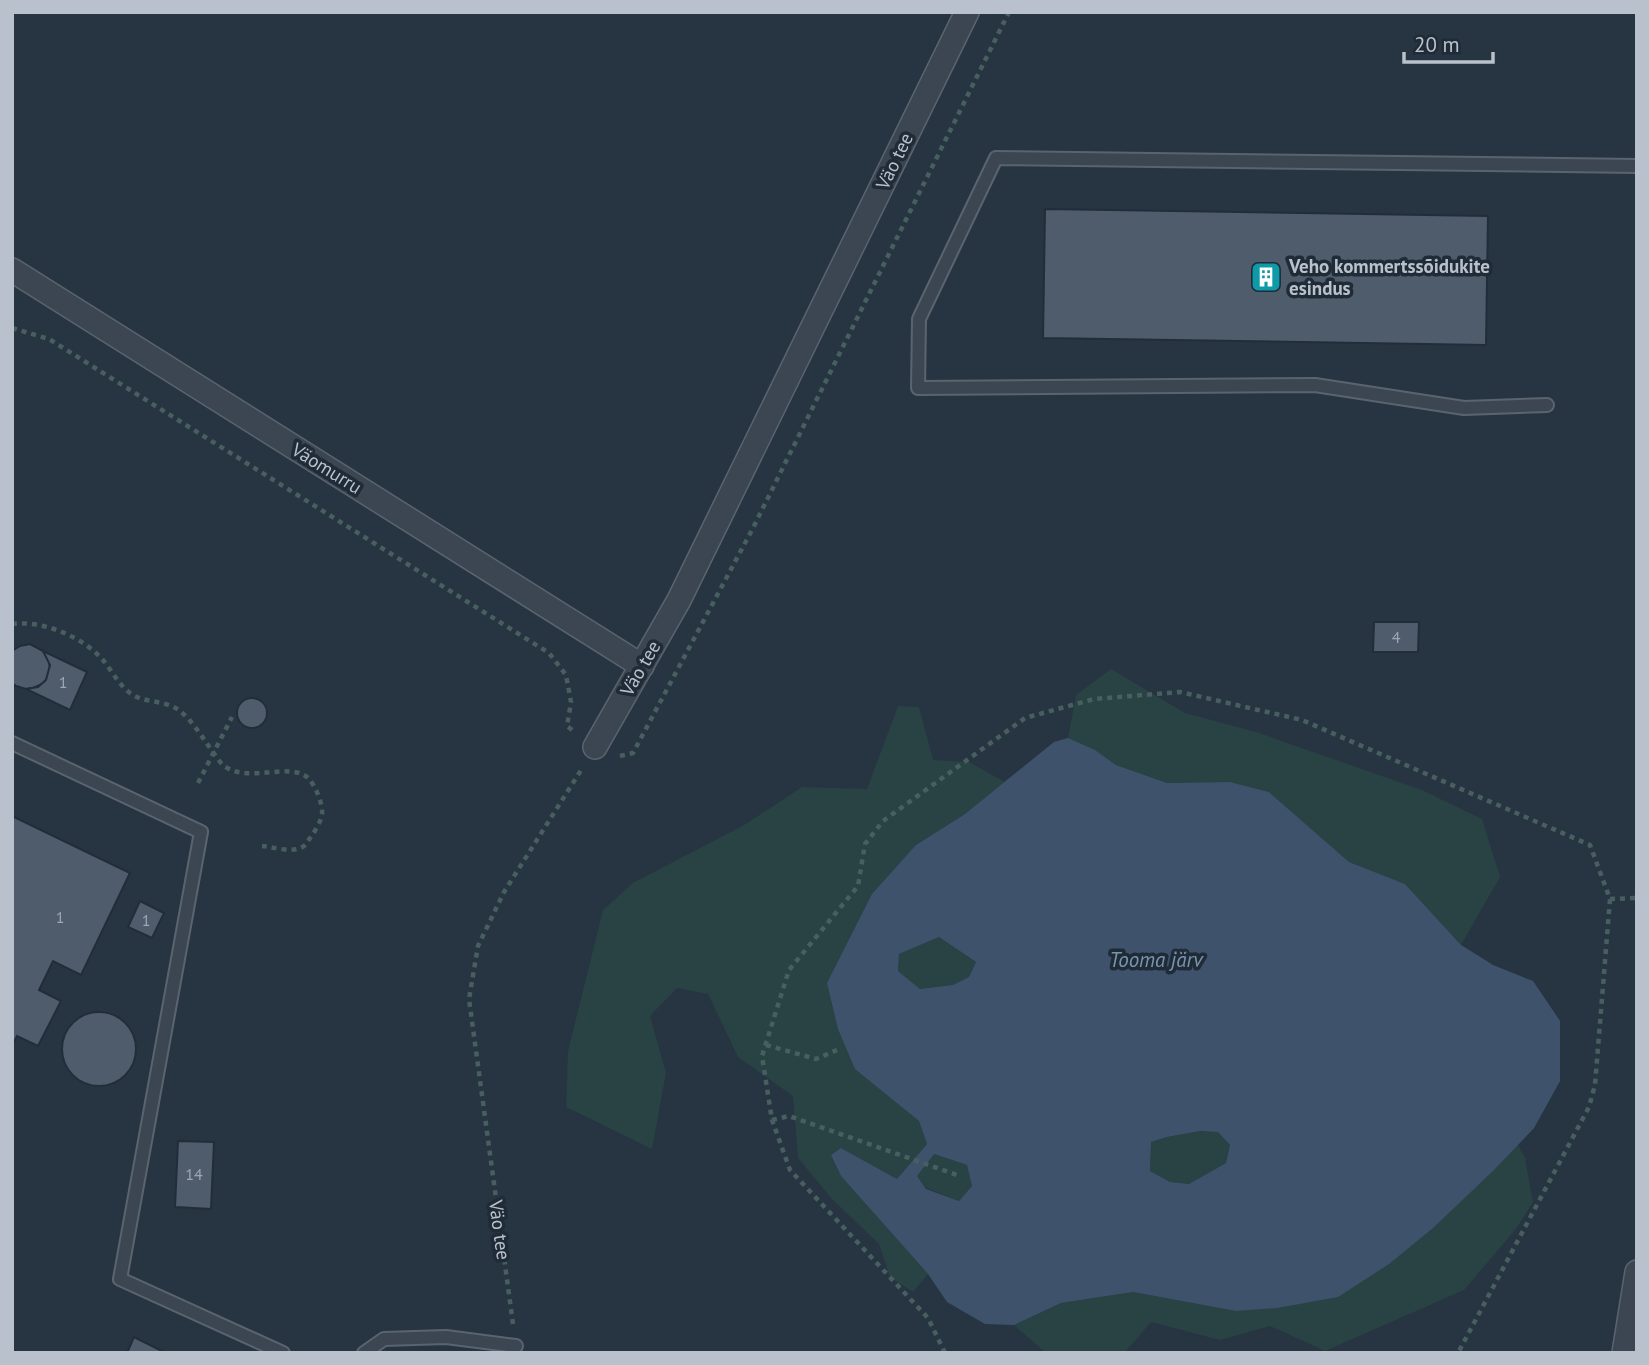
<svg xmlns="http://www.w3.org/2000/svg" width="1649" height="1365" font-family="'PT Sans',sans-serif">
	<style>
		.green { fill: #294243 }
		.water { fill: #3e536b; fill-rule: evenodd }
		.building { fill: #4e5c6b; stroke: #222d3a; stroke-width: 2 }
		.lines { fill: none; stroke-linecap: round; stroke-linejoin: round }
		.service-casing { stroke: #5a646f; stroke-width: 16 }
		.minor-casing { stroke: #5a646f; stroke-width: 26 }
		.path { stroke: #485f60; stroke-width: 4.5; stroke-dasharray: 5 5; stroke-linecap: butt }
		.service { stroke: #3c4652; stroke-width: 12 }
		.minor { stroke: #3c4652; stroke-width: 23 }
		.labels { text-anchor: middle; stroke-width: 7; stroke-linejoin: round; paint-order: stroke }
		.number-label { font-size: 16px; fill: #9ea8b4 }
		.street-label { font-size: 19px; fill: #b9c1cc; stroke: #202b38 }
		.poi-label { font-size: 19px; font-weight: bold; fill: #b9c1cc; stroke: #202b38; text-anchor: start }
		.water-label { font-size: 21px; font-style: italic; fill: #7a94ae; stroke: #202b38 }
	</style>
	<rect width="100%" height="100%" fill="#273542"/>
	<g class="green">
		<polygon points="1111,669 1185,713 1256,732 1422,790 1482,819 1500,877 1461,945 1405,884 1349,862 1269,792 1230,782 1167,783 1116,765 1102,755 1068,738 1076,695"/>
		<polygon points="898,706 919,707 933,760 969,762 1005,782 965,814 916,845 855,1068 919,1121 927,1144 897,1179 841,1148 831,1155 841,1176 928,1274 913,1292 890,1277 879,1244 832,1199 798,1158 793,1096 738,1057 708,994 677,988 650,1016 666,1073 652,1149 566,1107 568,1051 603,910 633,883 746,824 802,787 867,789"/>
		<polygon points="939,937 976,962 969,977 953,985 920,989 898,971 899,954"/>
		<polygon points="1533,981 1560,1021 1560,1081 1534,1128 1518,1145 1525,1158 1533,1202 1516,1229 1464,1290 1325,1351 1270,1326 1220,1340 1151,1322 1126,1351 1046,1353 1014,1325 1061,1303 1133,1292 1236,1311"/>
		<polygon points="1200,1131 1218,1132 1230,1145 1226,1163 1189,1184 1170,1182 1150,1171 1151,1142 1167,1137"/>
		<polygon points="933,1154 967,1165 972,1186 959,1201 926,1188 916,1175"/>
	</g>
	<path class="water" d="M1068,738l27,12 21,15 51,18 63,-1 39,10 80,70 56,22 56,61 32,20 40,16 27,40v60l-26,47 -40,42 -61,58 -44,36 -51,33 -61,11 -41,3 -103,-19 -72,11 -47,22 -29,-1 -38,-22 -19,-28 -87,-98 -10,-21 10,-7 56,31 30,-35 -8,-23 -64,-52 -17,-40 -11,-46 45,-89 44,-49 49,-31 89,-72zM939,937l37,25 -7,15 -16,8 -33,4 -22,-18 1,-17zM1200,1131l18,1 12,13 -4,18 -37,21 -19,-2 -20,-11 1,-29 16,-5zM934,1154l33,11 5,21 -13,15 -33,-12 -9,-13z"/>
	<g class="building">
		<polygon points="1045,209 1488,216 1486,345 1043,338"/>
		<polygon points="1374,622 1419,622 1418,652 1373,652"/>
		<polygon points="30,644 43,651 49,660 50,670 46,680 42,684 33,688 26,689 16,686 12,683 12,651 20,646"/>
		<polygon points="43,651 87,672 70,710 26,689 38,687 46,680 50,665"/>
		<circle cx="252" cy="713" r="15"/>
		<polygon points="12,816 130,873 81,975 53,961 39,990 61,1001 38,1046 17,1036 14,1042 12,1041"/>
		<polygon points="140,901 164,913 152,938 128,927"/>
		<circle cx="99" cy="1049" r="37"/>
		<polygon points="178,1141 214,1142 211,1209 175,1207"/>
		<polygon points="134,1337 166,1353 127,1353"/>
	</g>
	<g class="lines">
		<g class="service-casing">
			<g id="service">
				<polyline points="1547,405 1464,408 1315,385 918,388 919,319 996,158 1637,166"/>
				<polyline points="12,743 201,832 120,1279 283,1353"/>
				<polyline points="364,1353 384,1339 446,1337 516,1346"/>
			</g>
		</g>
		<g class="minor-casing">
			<g id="minor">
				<polyline points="12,270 642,666"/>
				<polyline points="595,747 679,600 967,12"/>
				<polyline points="1624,1353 1637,1272"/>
			</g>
		</g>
		<g class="path">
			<polyline points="12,328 49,339 549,653 566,675 571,702 567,726 576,733"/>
			<path d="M12,624c31,-4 71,13 91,36 9,11 16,25 27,33 14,11 35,6 50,18 12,10 21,24 30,37 4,5 8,12 13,17 24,20 69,-5 86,14 7,8 14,25 13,35 -1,8 -7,17 -12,24 -2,3 -3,6 -6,8 -10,8 -31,1 -42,0"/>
			<polyline points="620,756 633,753 753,528 1009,12"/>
			<polyline points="198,783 232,717"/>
			<polyline points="1610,899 1637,898"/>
			<polyline points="766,1045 816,1059 837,1050"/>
			<polyline points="772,1120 789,1116 960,1176"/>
			<polyline points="513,1324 469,999 478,946 504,892 583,767"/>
			<polyline points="945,1353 928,1318 790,1170 772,1120 762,1056 789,970 858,886 865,844 883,821 1025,718 1094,699 1180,692 1302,720 1590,845 1610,899 1595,1085 1589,1107 1458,1353"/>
		</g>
		<use href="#service" class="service"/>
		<use href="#minor" class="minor"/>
	</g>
	<defs>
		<g id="building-square" transform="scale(1.575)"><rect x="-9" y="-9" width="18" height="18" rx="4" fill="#0f9aa8" stroke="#202b38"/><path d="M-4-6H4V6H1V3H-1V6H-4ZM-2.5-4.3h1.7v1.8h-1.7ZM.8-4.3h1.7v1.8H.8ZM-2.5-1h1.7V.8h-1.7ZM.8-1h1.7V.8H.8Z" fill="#fff"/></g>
	</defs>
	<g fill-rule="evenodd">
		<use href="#building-square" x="1266" y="277"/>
	</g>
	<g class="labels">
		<g class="number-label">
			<text x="1396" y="643">4</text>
			<text x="63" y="688">1</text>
			<text x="60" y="923">1</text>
			<text x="146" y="926">1</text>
			<text x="194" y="1180">14</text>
		</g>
		<g class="street-label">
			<text transform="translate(894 161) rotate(-64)" y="7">Väo tee</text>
			<text transform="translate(327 468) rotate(32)" y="7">Väomurru</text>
			<text transform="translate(640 668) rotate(-60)" y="7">Väo tee</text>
			<text transform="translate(500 1230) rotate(82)" y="7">Väo tee</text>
		</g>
		<g class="poi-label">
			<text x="1289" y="273">Veho kommertssõidukite<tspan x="1289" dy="22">esindus</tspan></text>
		</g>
		<g class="water-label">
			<text x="1156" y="967">Tooma järv</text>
		</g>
	</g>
	<rect width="1649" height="1365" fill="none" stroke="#b9c1cc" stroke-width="28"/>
	<path d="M1404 52v10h89v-10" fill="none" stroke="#b9c1cc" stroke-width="3.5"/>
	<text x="1414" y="52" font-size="21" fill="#b9c1cc" stroke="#202b38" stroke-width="5" paint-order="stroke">20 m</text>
</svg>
